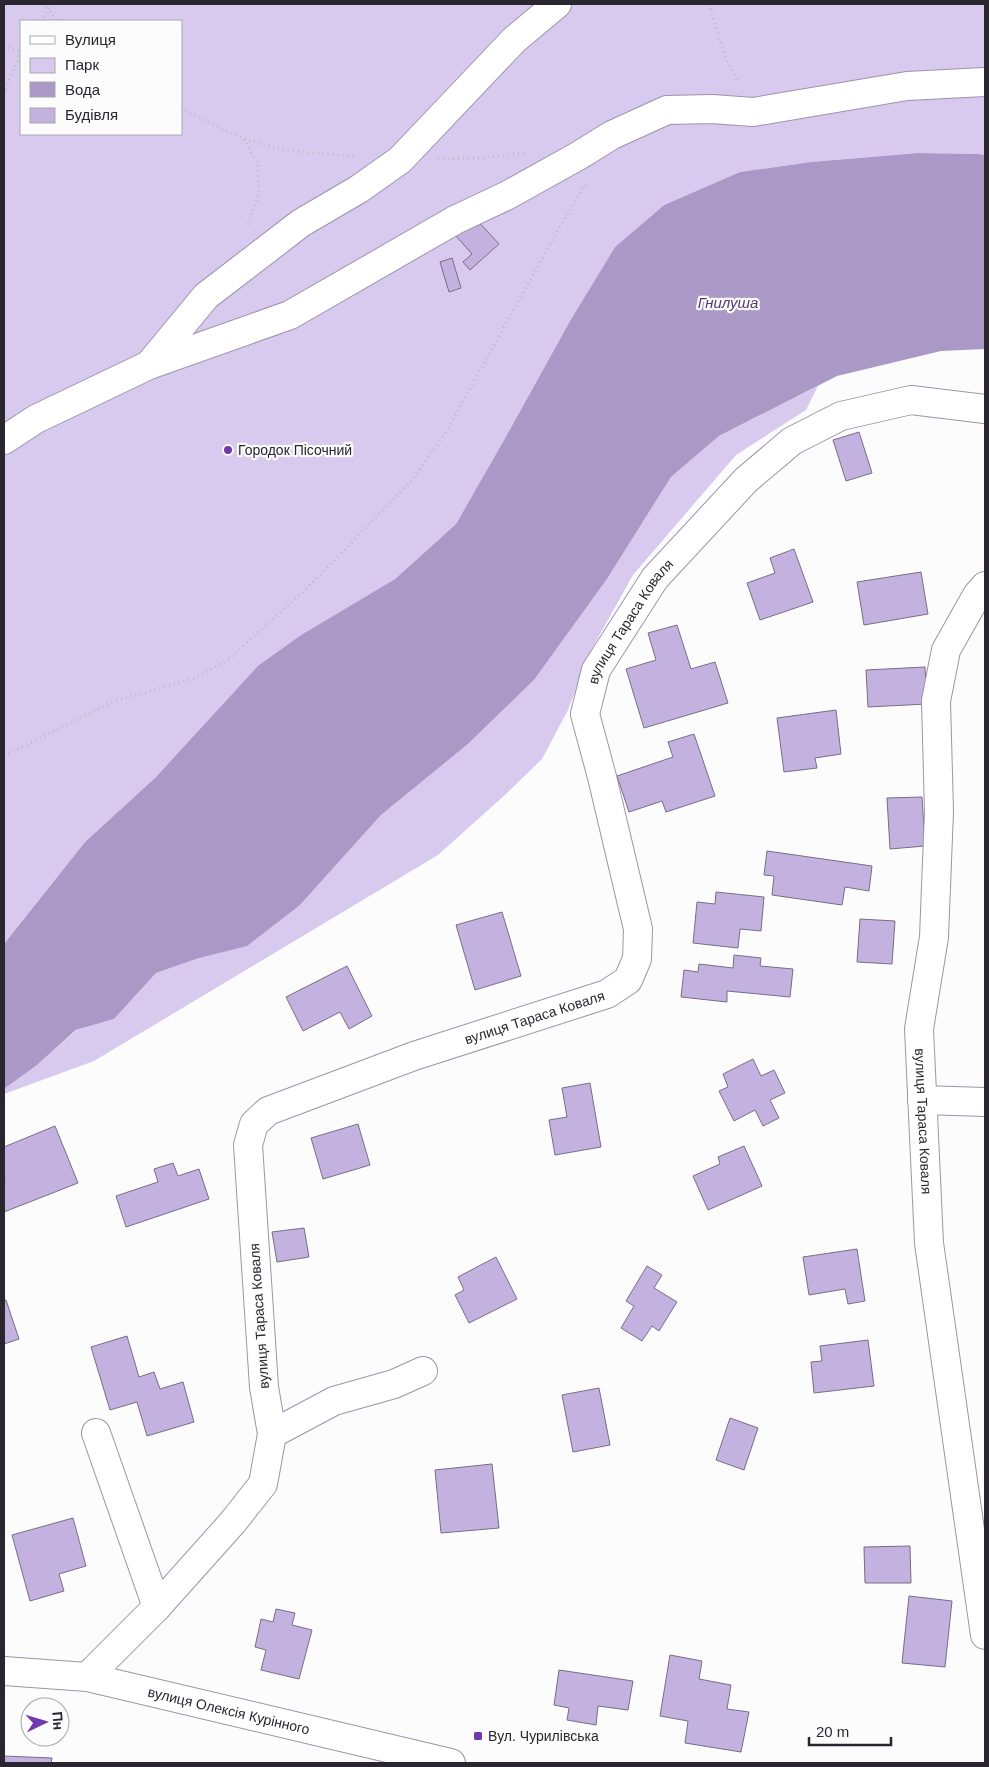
<svg xmlns="http://www.w3.org/2000/svg" width="989" height="1767" font-family="Arial,sans-serif">
	<style>
		.green { fill: #d8caee; fill-rule: evenodd }
		.water { fill: #aa98c6 }
		.building { fill: #c3b1e0; stroke: #776e86 }
		.lines { fill: none; stroke-linecap: round; stroke-linejoin: round }
		.minor-casing { stroke: #9d93ac; stroke-width: 30 }
		.path { stroke: #bcbabd; stroke-width: 3; stroke-dasharray: 1 4; stroke-linecap: butt }
		.minor { stroke: #fff; stroke-width: 28 }
		.poi-dot { fill: #7238ae; stroke: #fcfcfc; stroke-width: 2 }
		.labels { text-anchor: middle; stroke-width: 4.5; stroke-linejoin: round; paint-order: stroke }
		.poi-label { font-size: 14px; fill: #2a2630; stroke: #fcfcfc; text-anchor: start }
		.street-label { font-size: 14px; fill: #2a2630; stroke: #fcfcfc }
		.water-label { font-size: 15px; font-style: italic; fill: #533974; stroke: #fcfcfc }
	</style>
	<rect width="100%" height="100%" fill="#fcfcfc"/>
	<g class="green">
		<path d="M4,4h981v151l-7,-1 -60,-1 -107,9 -71,10 -76,33 -49,42 -45,74 -62,112 -52,91 -61,55 -94,56 -94,88 -51,54 -71,65 -81,102zM21,21h160v113h-160z"/>
		<polygon points="818,386 806,410 736,455 633,575 590,652 568,710 542,759 506,794 438,855 94,1061 4,1094 4,1089 37,1065 77,1030 114,1019 156,973 199,958 300,905 381,815 468,744 534,680 607,579 671,477 719,436"/>
	</g>
	<polygon class="water" points="918,153 978,154 985,155 985,349 941,351 837,376 719,436 671,477 607,579 534,680 468,744 381,815 300,905 247,946 199,958 156,973 114,1019 76,1030 37,1065 4,1089 4,944 85,842 156,777 258,666 301,635 395,579 456,524 508,433 570,321 615,247 664,205 740,172 811,162"/>
	<g class="building">
		<polygon points="475,218 499,244 470,270 463,262 472,254 456,236"/>
		<polygon points="452,258 461,288 449,292 440,262"/>
		<polygon points="859,432 872,473 846,481 833,440"/>
		<polygon points="794,549 813,602 760,620 747,583 775,573 770,558"/>
		<polygon points="921,572 928,614 864,625 857,582"/>
		<polygon points="677,625 691,669 715,662 728,703 644,728 626,669 656,660 648,633"/>
		<polygon points="925,667 927,704 868,707 866,670"/>
		<polygon points="836,710 841,754 815,758 817,768 784,772 777,718"/>
		<polygon points="694,734 715,796 666,812 662,801 629,812 617,776 673,757 668,742"/>
		<polygon points="922,797 925,846 890,849 887,798"/>
		<polygon points="767,851 872,866 869,891 845,887 842,905 772,895 774,876 764,875"/>
		<polygon points="716,892 764,897 761,931 740,929 738,948 693,943 697,902 715,904"/>
		<polygon points="502,912 521,976 475,990 456,925"/>
		<polygon points="860,919 895,921 892,964 857,962"/>
		<polygon points="734,955 761,958 760,966 793,969 790,997 727,991 727,1002 681,997 684,970 698,972 699,964 733,968"/>
		<polygon points="347,966 372,1016 349,1029 340,1012 303,1031 286,997"/>
		<polygon points="753,1059 761,1076 774,1070 785,1093 770,1100 779,1118 763,1126 755,1110 734,1121 719,1091 728,1087 723,1074"/>
		<polygon points="590,1083 601,1147 555,1155 549,1120 567,1117 562,1088"/>
		<polygon points="358,1124 370,1165 323,1179 311,1138"/>
		<polygon points="55,1126 78,1183 4,1212 4,1179 5,1178 4,1174 4,1147"/>
		<polygon points="744,1146 762,1186 708,1210 693,1176 720,1164 718,1157"/>
		<polygon points="173,1163 178,1176 199,1169 209,1199 126,1227 116,1196 158,1182 154,1169"/>
		<polygon points="304,1228 309,1257 277,1262 272,1232"/>
		<polygon points="857,1249 865,1301 848,1304 845,1289 809,1295 803,1257"/>
		<polygon points="496,1257 517,1299 469,1323 455,1295 464,1290 458,1277"/>
		<polygon points="647,1266 662,1275 654,1288 677,1302 659,1331 652,1326 642,1341 621,1328 634,1306 626,1301"/>
		<polygon points="4,1300 6,1300 19,1339 4,1344"/>
		<polygon points="127,1336 139,1377 154,1372 160,1389 183,1382 194,1422 147,1436 137,1402 110,1410 91,1347"/>
		<polygon points="868,1340 874,1386 814,1393 811,1362 822,1361 820,1346"/>
		<polygon points="599,1388 610,1445 573,1452 562,1395"/>
		<polygon points="730,1418 758,1428 744,1470 716,1460"/>
		<polygon points="492,1464 499,1528 441,1533 435,1470"/>
		<polygon points="73,1518 86,1566 59,1574 64,1591 30,1601 12,1535"/>
		<polygon points="910,1546 911,1583 865,1583 864,1547"/>
		<polygon points="909,1596 952,1601 945,1667 902,1663"/>
		<polygon points="276,1609 295,1613 292,1625 312,1630 299,1679 261,1670 266,1650 255,1647 261,1619 273,1622"/>
		<polygon points="670,1655 702,1661 699,1679 731,1685 727,1709 749,1712 741,1752 685,1743 688,1721 660,1716"/>
		<polygon points="559,1670 633,1681 628,1710 598,1706 596,1725 567,1720 569,1708 554,1705"/>
		<polygon points="4,1756 52,1758 51,1763 4,1763"/>
	</g>
	<g class="lines">
		<g class="minor-casing">
			<g id="minor">
				<polyline points="149,365 206,296 301,223 359,189 400,160 514,40 557,4"/>
				<polyline points="4,440 36,419 149,365 290,315 455,220 508,195 578,156 612,135 667,110 712,109 753,112 907,86 985,82"/>
				<path id="s1" d="M985,586l-8,9 -31,55 -10,51 3,110 -5,126 -15,92 10,214 56,392"/>
				<polyline points="922,1100 985,1102"/>
				<polyline points="96,1433 157,1607"/>
				<polyline points="272,1434 334,1401 394,1384 423,1371"/>
				<path id="s2" d="M4,1671l83,6 364,86"/>
				<path id="s3" d="M87,1677l70,-70 76,-85 30,-38 9,-50 -8,-47 -16,-242 6,-21 14,-13 146,-55 193,-62 21,-14 9,-21 1,-30 -36,-152 -17,-63 11,-44 59,-92 91,-98 46,-39 49,-25 70,-16 74,9"/>
			</g>
		</g>
		<g class="path">
			<polyline points="43,4 48,8 57,21"/>
			<polyline points="709,4 725,56 739,83"/>
			<polyline points="40,21 52,4"/>
			<polyline points="4,45 21,52"/>
			<polyline points="4,94 21,51"/>
			<polyline points="181,109 244,139 285,150 357,157"/>
			<polyline points="244,139 258,165 259,193 247,227"/>
			<polyline points="438,159 478,158 524,153"/>
			<polyline points="4,756 112,702 195,678 229,659 307,588 412,480 446,432 559,228 586,184"/>
		</g>
		<use href="#minor" class="minor"/>
	</g>
	<g class="poi-dot">
		<circle cx="228" cy="450" r="5"/>
		<rect x="473" y="1731" width="10" height="10" rx="2.5"/>
	</g>
	<g class="labels">
		<g class="poi-label">
			<text x="238" y="455">Городок Пісочний</text>
			<text x="488" y="1741">Вул. Чурилівська</text>
		</g>
		<g class="street-label">
			<text dy="5" stroke="none"><textPath href="#s3" startOffset="1406">вулиця Тараса Коваля</textPath></text>
			<text dy="5" stroke="none"><textPath href="#s3" startOffset="926">вулиця Тараса Коваля</textPath></text>
			<text dy="5" stroke="none"><textPath href="#s1" startOffset="549">вулиця Тараса Коваля</textPath></text>
			<text transform="translate(259 1316) rotate(-94)" y="5">вулиця Тараса Коваля</text>
			<text dy="5" stroke="none"><textPath href="#s2" startOffset="229">вулиця Олексія Курінного</textPath></text>
		</g>
		<g class="water-label">
			<text x="728" y="308">Гнилуша</text>
		</g>
	</g>
	<rect width="989" height="1767" fill="none" stroke="#2a2630" stroke-width="10"/>
	<rect x="20" y="20" width="162" height="115" fill="#fcfcfc" stroke="#a8a6aa"/>
	<rect x="30" y="36" width="25" height="8" fill="#ffffff" stroke="#a8a6aa"/>
	<text x="65" y="45" font-size="15" fill="#2a2630">Вулиця</text>
	<rect x="30" y="58" width="25" height="15" fill="#d8caee" stroke="#a8a6aa"/>
	<text x="65" y="70" font-size="15" fill="#2a2630">Парк</text>
	<rect x="30" y="82" width="25" height="15" fill="#aa98c6" stroke="#a8a6aa"/>
	<text x="65" y="95" font-size="15" fill="#2a2630">Вода</text>
	<rect x="30" y="108" width="25" height="15" fill="#c3b1e0" stroke="#a8a6aa"/>
	<text x="65" y="120" font-size="15" fill="#2a2630">Будівля</text>
	<g transform="translate(45 1722) rotate(85)"><circle r="24" fill="#fcfcfc" stroke="#a8a6aa"/>
	<path d="M0-4L9 19L0 12L-9 19Z" fill="#7238ae"/>
	<text y="-8" font-size="14" font-weight="bold" text-anchor="middle" fill="#2a2630">Пн</text>
	</g>
	<path d="M809 1737v8h82v-8" fill="none" stroke="#2a2630" stroke-width="2.5"/>
	<text x="816" y="1737" font-size="15" fill="#2a2630" stroke="#fcfcfc" stroke-width="4" paint-order="stroke">20 m</text>
</svg>
